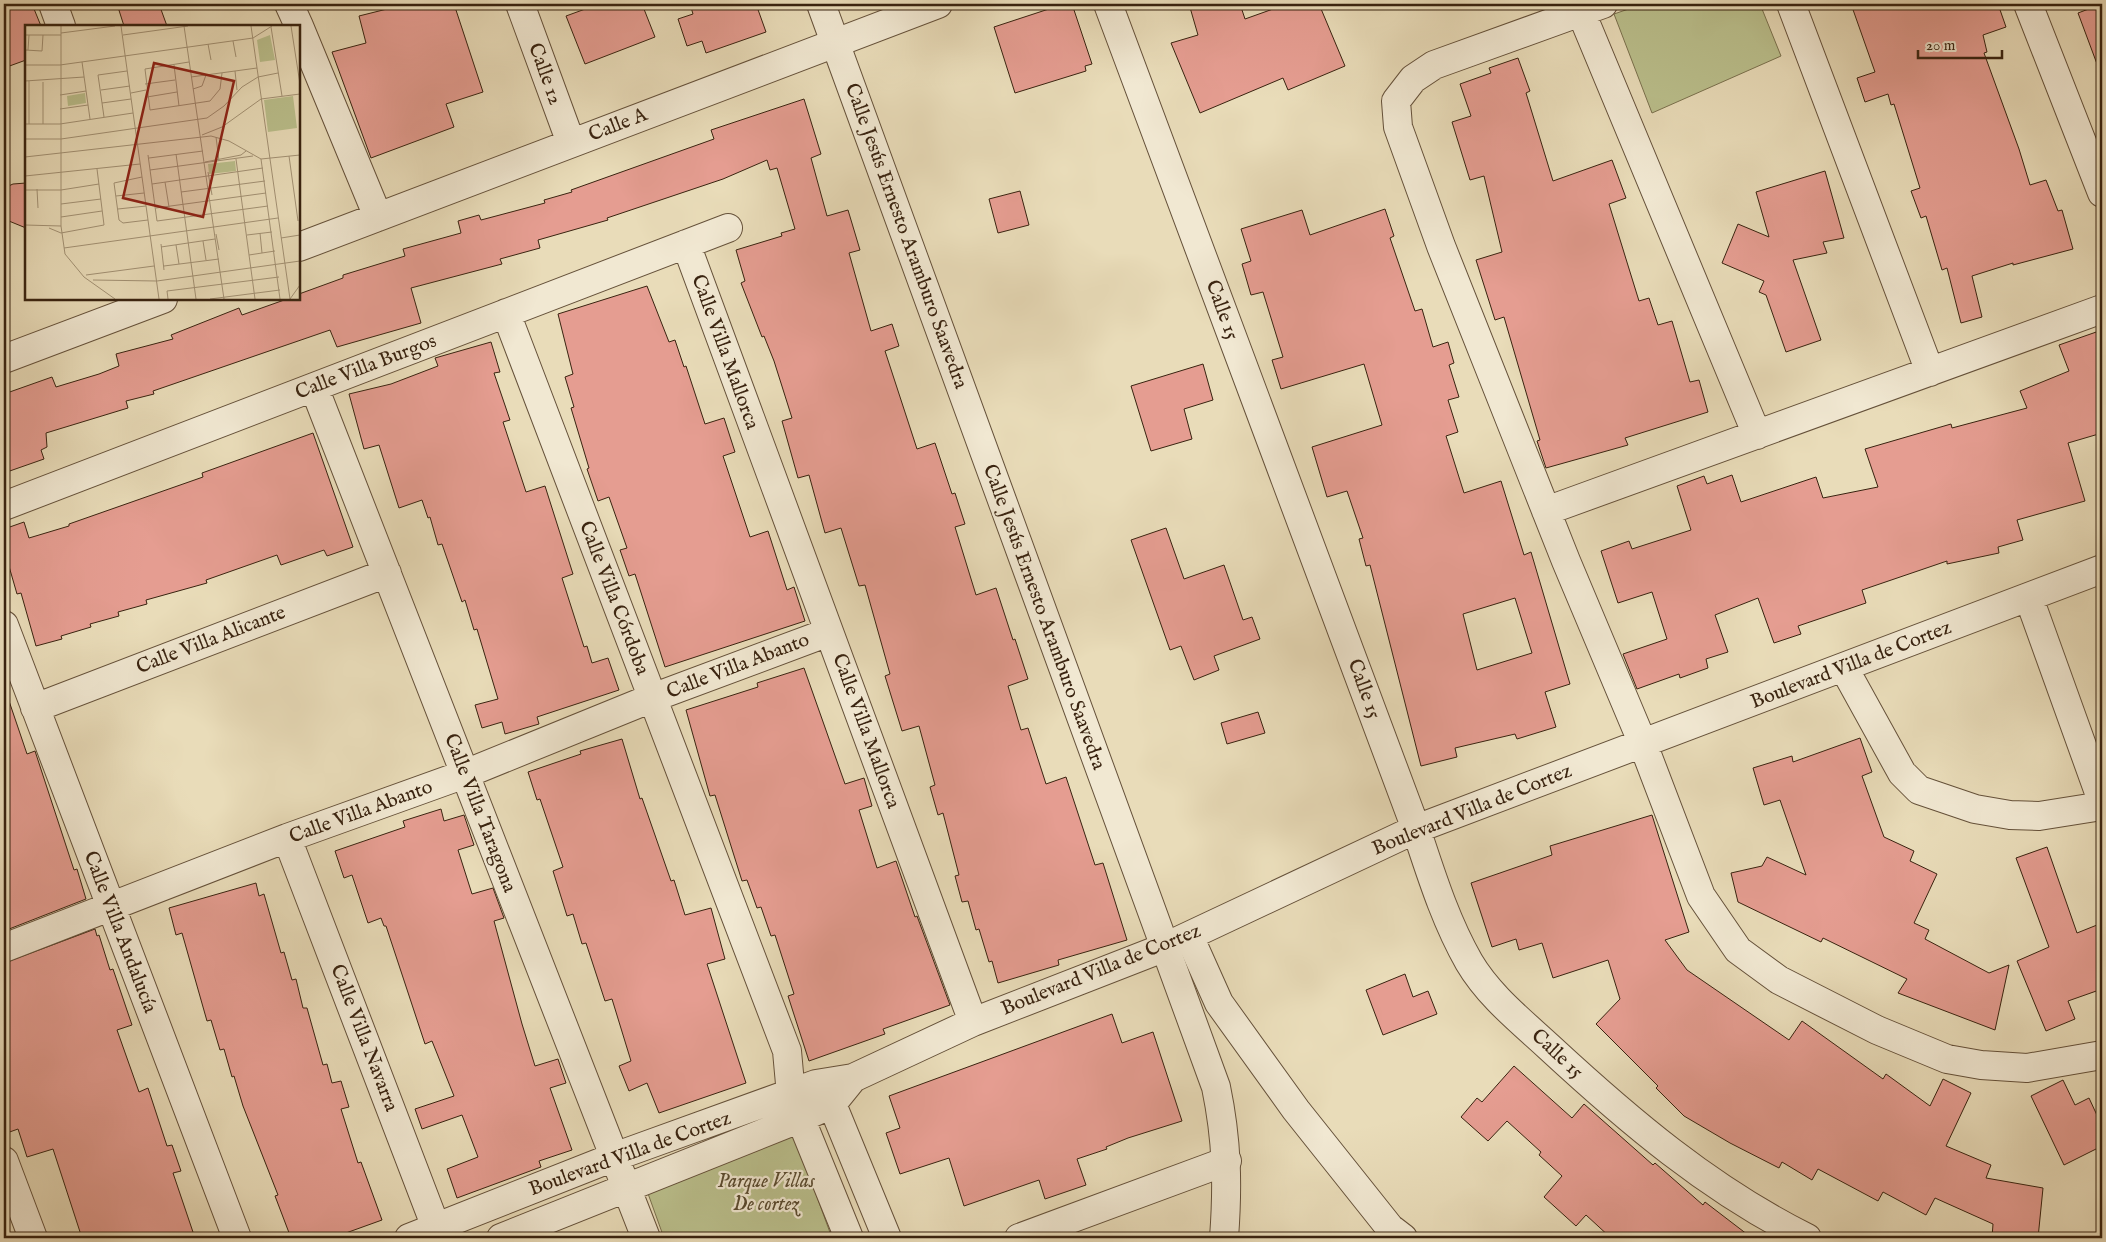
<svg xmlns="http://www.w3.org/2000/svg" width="2106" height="1242" viewBox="0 0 2106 1242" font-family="'IM FELL English',serif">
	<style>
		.green { fill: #babf8c; stroke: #7a714e }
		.building { fill: #e59d91; stroke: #392310; fill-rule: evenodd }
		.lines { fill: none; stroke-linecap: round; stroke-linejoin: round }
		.minor-casing { stroke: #65513a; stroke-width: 30 }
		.tertiary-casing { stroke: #65513a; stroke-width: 30 }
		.minor { stroke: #f1e8d2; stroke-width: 28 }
		.tertiary { stroke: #f1e8d2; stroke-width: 28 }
		.labels { text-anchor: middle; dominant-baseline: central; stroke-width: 4.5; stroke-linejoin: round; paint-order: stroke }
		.street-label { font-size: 20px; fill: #392310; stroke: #f1e8d2 }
		.park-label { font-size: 20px; font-style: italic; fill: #594a2f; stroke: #f1e8d2 }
		.inset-road { fill: none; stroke: #a39275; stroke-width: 1 }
		.view { fill: #8f2418; fill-opacity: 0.15; stroke: #8f2418; stroke-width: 2.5 }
		.inset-edge { fill: none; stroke: #392310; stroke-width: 2.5 }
	</style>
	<rect width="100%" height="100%" fill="#e9dcb9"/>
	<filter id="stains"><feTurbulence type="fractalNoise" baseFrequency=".004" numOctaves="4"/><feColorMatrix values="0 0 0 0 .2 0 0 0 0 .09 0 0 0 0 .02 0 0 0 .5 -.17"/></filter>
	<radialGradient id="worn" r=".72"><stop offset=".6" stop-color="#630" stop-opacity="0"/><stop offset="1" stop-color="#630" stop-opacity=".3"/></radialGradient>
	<!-- green -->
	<path class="green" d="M1643 4H1760L1781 56 1652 113 1614 14Z
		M794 1134 832 1238H664L646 1188Z"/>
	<!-- building -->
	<path class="building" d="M4 4H32L41 26H26V60L4 68Z
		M117 4H159L167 26H124Z
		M407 4H454L483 92 446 104 454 127 371 158 332 52 366 43 359 16Z
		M599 4H642L655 37 585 64 566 16Z
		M690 4H756L766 32 706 53 702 41 687 46 678 19 693 14Z
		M1064 4H1072L1092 64 1085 66 1086 71 1015 93 994 27Z
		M1189 4H1240L1245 19 1287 4H1319L1345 66 1288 90 1283 78 1200 113 1171 43 1198 35Z
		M1851 4H1998L2006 27 1983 35 1987 52 1984 53 2019 149 2030 185 2046 180 2058 211 2062 210 2073 249 2013 265V263L1972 276 1982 317 1961 323 1947 268 1942 270 1926 216 1921 218 1911 191 1920 188 1894 104 1891 105 1888 94 1865 102 1857 78 1875 72Z
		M2102 4V71L2100 72 2078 13Z
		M1518 58 1530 91 1526 93 1553 181 1612 160 1626 198 1609 204 1639 301 1649 298 1658 325 1672 321 1690 382 1699 380 1708 412 1625 438 1628 445 1546 468 1537 441 1540 440 1504 317 1495 320 1476 260 1502 252 1484 176 1470 180 1452 122 1471 116 1460 84 1491 73 1489 68Z
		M804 99 821 154 811 158 827 216 848 210 860 250 849 253 871 331 892 324 899 346 885 351 917 449 935 443 952 494 955 493 965 524 955 527 976 595 996 588 1013 640 1015 639 1028 679 1008 686 1021 730 1028 728 1046 784 1066 777 1095 865 1103 863 1127 940 1058 960 1059 965 998 983 992 961 989 962 979 929 976 930 968 901 962 902 955 876 959 875 943 813 938 815 930 787 935 785 919 726 902 731 885 676 890 674 865 585 859 586 841 528 825 533 809 475 798 478 782 421 792 418 774 361 764 336 762 337 741 283 745 281 736 250 782 236 781 233 795 229 777 168 770 170 767 160 723 179 607 218 608 220 538 240 540 248 500 259 502 264 411 288 421 323 337 347 330 330 153 391 154 394 126 401 128 408 46 433 47 447 41 450 44 459 4 473V394L52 377 56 387 99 374 119 366 116 354 173 339 171 335 239 308 242 315 287 299H299V294L343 278V275L405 256 403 249 461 233 458 221 479 215 481 220 545 203 544 200 572 192 571 190 714 139 711 130Z
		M1825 171 1844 238 1823 242 1827 253 1793 260 1821 340 1786 352 1766 295 1759 292 1764 281 1722 263 1738 224 1769 237 1756 192Z
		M26 183V228L4 219V188L13 184Z
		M1020 191 1029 225 998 233 989 199Z
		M1385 209 1394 236 1390 238 1415 311 1422 309 1433 347 1448 342 1454 363 1449 365 1459 397 1448 400 1458 432 1446 436 1464 493 1501 481 1524 555 1531 552 1570 684 1545 692 1556 727 1517 739 1515 734 1455 748 1457 757 1421 766 1370 565 1366 566 1359 539 1363 538 1347 491 1327 497 1312 447 1382 425 1364 364 1281 389 1272 360 1283 357 1263 292 1251 295 1242 264 1251 261 1241 229 1302 210 1310 235ZM1515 598 1532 653 1477 670 1463 614Z
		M647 286 669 342 675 340 684 367 686 366 705 424 724 418 735 452 723 456 750 537 768 531 787 590 794 587 805 621 665 667 635 574 629 576 620 550 627 548 609 497 598 501 587 469 589 468 571 408 574 407 565 377 573 374 558 314Z
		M2102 330V433L2068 443 2085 501 2017 520 2023 540 1998 547 1999 553 1947 564V561L1862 590 1866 603 1798 626 1801 634 1774 643 1758 598 1715 615 1728 652 1706 659 1708 668 1680 678 1679 674 1637 689 1623 654 1667 639 1652 592 1618 603 1601 551 1629 541 1632 549 1691 530 1677 486 1704 476 1707 484 1732 475 1741 502 1816 477 1823 498 1878 487 1865 449 1951 424 1952 428 2027 408 2020 391 2069 371 2059 345Z
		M491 342 500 372 494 373 510 420 503 422 526 492 545 486 573 574 562 578 584 647 587 646 592 663 608 658 619 690 537 717 539 724 505 734 502 722 482 728 475 705 498 699 477 629 474 630 465 600 462 602 442 544 438 545 430 517 428 518 422 500 399 508 379 445 364 449 349 394 391 384 438 366 435 358Z
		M1203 364 1213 400 1184 409 1192 439 1151 451 1131 386Z
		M313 433 353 547 327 556 324 550 281 565 277 555 206 580 207 583 146 600 147 604 118 612 119 616 90 624 91 627 61 636 62 639 36 646 21 593 17 594 4 549V529L24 522 29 538 69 526V524L203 477 202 473Z
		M1166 528 1184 579 1224 565 1243 620 1252 617 1260 639 1214 656 1219 670 1194 680 1181 646 1170 650 1131 540Z
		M804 668 845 784 864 778 872 806 859 810 877 868 896 861 915 917 917 916 950 1005 883 1029 885 1034 809 1061 788 996 794 994 775 935 771 936 761 907 757 908 747 880 742 881 715 795 710 796 686 710 758 687 757 683Z
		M4 698H8L27 754 35 751 74 870 77 869 86 899 4 931Z
		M1258 712 1265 733 1227 744 1221 723Z
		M1860 738 1872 772 1862 776 1884 837 1914 851 1910 861 1937 874 1914 923 1929 930 1925 939 1989 973 2009 965 1995 1030 1898 993 1907 979 1823 938 1821 942 1738 902 1731 873 1762 866 1767 857 1806 875 1780 800 1764 805 1753 768 1792 756 1793 762Z
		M622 739 640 799 642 798 671 881 674 880 685 915 711 908 725 959 707 964 746 1083 659 1113 647 1083 629 1091 619 1066 631 1061 612 999 605 1001 586 943 582 944 573 914 567 916 553 871 563 867 540 799 537 800 528 772 581 754 580 751Z
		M441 809 444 821 464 815 474 845 458 850 472 894 493 888 504 918 494 921 522 1024 535 1066 558 1059 566 1083 550 1088 572 1150 539 1161 541 1167 457 1198 447 1169 478 1157 462 1115 422 1129 415 1109 454 1096 432 1041 425 1044 386 926H384L381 918 368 923 352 875 344 878 335 851 405 827 403 821Z
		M1652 815 1689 932 1665 940 1687 970 1789 1040 1802 1021 1883 1079 1886 1074 1930 1106 1943 1079 1971 1093 1946 1146 1991 1165 1986 1178 2043 1188 2038 1238H1992L1993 1224 1935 1198 1926 1215 1883 1192 1878 1201 1818 1169 1812 1180 1782 1162 1779 1168 1730 1143 1684 1116 1656 1088 1658 1086 1596 1024 1620 999 1608 960 1553 978 1542 943 1519 950 1516 939 1492 947 1471 883 1552 855 1550 846Z
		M2047 847 2077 933 2102 923V989L2068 1001 2075 1019 2046 1031 2017 961 2049 947 2016 858Z
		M256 883 259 896 264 894 281 953 284 952 292 980 296 979 303 1008H307L323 1065 327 1064 332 1083 341 1081 349 1107 341 1109 358 1163 361 1162 382 1220 332 1238H291L275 1196 278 1195 243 1106 234 1076 232 1077 224 1049 220 1050 211 1020 207 1021 182 933 176 935 169 908Z
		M95 929 97 936 99 935 110 970 113 969 132 1025 117 1030 139 1092 148 1088 167 1146 172 1145 181 1171 173 1173 195 1238H82L53 1149 27 1157 18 1129 4 1134V963Z
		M1405 974 1413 997 1428 991 1437 1014 1383 1035 1366 990Z
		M1112 1014 1122 1043 1153 1032 1182 1121 1128 1138 1106 1147 1107 1149 1077 1159 1086 1185 1045 1199 1039 1180 964 1206 949 1158 900 1174 886 1133 900 1128 889 1096Z
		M1514 1066 1572 1118 1584 1104 1653 1165 1655 1163 1703 1205 1705 1202 1752 1238H1611L1586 1215 1576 1226 1544 1197 1562 1176 1539 1155 1541 1152 1507 1121 1488 1141 1461 1117 1477 1098 1482 1102Z
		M2063 1080 2075 1105 2089 1098 2102 1126V1146L2064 1165 2031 1096Z"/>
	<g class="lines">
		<defs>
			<path id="minor" d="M53 4 61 26
				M289 4 299 26
				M520 4 571 143
				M1108 4 1416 829C1431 874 1445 920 1469 962 1489 996 1521 1021 1549 1047 1629 1121 1709 1189 1807 1238
				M1603 4 1434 65 1413 79 1396 101 1398 127 1441 246 1566 561 1643 744 1701 896 1738 950 1779 980 1877 1030 1947 1059 1981 1065 2027 1068 2102 1055
				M1791 4 1930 372
				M2028 4 2102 193
				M1581 12 1757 435
				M299 26 378 217
				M686 244 973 1022
				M299 247 938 4
				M506 313 787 1051 791 1095 849 1238
				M4 359 163 299
				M314 387 646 1238
				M4 506 728 228
				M1546 511 2102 309
				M2029 598 2102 801
				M4 625 237 1238
				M1844 668 1902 773 1919 790 1975 809 2010 815 2039 816 2102 806
				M35 708 387 573
				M287 838 440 1238
				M1189 936 1219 1003 1296 1110 1390 1228 1403 1238
				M4 948 287 838 465 774 652 698 829 632
				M820 1089 832 1104 887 1238
				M4 1161 33 1238
				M409 1238 614 1157 816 1084 853 1078 973 1022 1163 948 1416 829 2102 569
				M501 1238 801 1118 832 1104 853 1078
				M1019 1238 1227 1161"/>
			<path id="tertiary" d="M821 4 1216 1087C1227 1140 1228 1185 1224 1238"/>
		</defs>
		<!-- minor casing -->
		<use href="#minor" class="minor-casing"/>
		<!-- tertiary casing -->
		<use href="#tertiary" class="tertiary-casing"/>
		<!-- minor -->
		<use href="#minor" class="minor"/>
		<!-- tertiary -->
		<use href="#tertiary" class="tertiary"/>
	</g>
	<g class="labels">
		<!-- street labels -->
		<g class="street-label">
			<text transform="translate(545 74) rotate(70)">Calle 12</text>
			<text transform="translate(618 125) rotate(-21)">Calle A</text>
			<text transform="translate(906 236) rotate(70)">Calle Jesús Ernesto Aramburo Saavedra</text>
			<text transform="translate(1222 310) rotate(70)">Calle 15</text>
			<text transform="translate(725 352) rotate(70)">Calle Villa Mallorca</text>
			<text transform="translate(366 367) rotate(-21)">Calle Villa Burgos</text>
			<text transform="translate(614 598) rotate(69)">Calle Villa Córdoba</text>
			<text transform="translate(1044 617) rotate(70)">Calle Jesús Ernesto Aramburo Saavedra</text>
			<text transform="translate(211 640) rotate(-21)">Calle Villa Alicante</text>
			<text transform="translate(1851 665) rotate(-21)">Boulevard Villa de Cortez</text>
			<text transform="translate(738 666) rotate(-21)">Calle Villa Abanto</text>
			<text transform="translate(1364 689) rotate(70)">Calle 15</text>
			<text transform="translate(866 731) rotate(70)">Calle Villa Mallorca</text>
			<text transform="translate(1472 810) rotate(-22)">Boulevard Villa de Cortez</text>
			<text transform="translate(361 812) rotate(-20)">Calle Villa Abanto</text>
			<text transform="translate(480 813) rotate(69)">Calle Villa Taragona</text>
			<text transform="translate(120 932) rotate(69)">Calle Villa Andalucía</text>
			<text transform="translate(1101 970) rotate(-22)">Boulevard Villa de Cortez</text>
			<text transform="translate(364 1038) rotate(69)">Calle Villa Navarra</text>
			<text transform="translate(1557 1054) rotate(43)">Calle 15</text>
			<text transform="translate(630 1154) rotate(-20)">Boulevard Villa de Cortez</text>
		</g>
		<!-- park labels -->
		<g class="park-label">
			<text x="766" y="1181">Parque Villas<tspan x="766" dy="23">De cortez</tspan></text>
		</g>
	</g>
	<!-- overview -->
	<g transform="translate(25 25)">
		<rect width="275" height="275" fill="#e9dcb9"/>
		<path d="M245 10 250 35 235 37 232 15ZM60 68 61 78 43 81 42 71ZM268 71 272 103 243 107 239 75ZM210 136 211 146 184 149 183 139Z" fill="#babf8c"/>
		<path class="inset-road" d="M36 1V201L40 229 59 252 90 274M96 1 134 274M159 1 199 274M226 1 265 274M266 1 275 59M246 2 257 71M36 8 90 1M0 10H36M98 10 163 1M208 16 211 32M183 19 186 35M0 25 17 26 18 10M3 25 4 10M57 37 65 94M164 37 120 44 125 85 185 76 195 64 197 48M0 40H35L228 13 247 1M149 40 154 81M210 46 212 65M166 52 232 43M0 56 59 52M4 56V99M120 59 150 55M168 64 177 61 181 50M76 65 105 61M106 68 121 65M35 70 61 66M122 72 152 67M77 78 106 74M35 84 63 80M79 92 73 50 102 46M0 99H35L108 88M18 99V57M177 110 197 102 236 74 275 69M191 112 194 136M0 114H36L182 93 199 81 217 62 233 52 253 48M151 129 171 274M123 130 132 196 243 181M264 131 273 196M0 132 186 111 204 116 236 134 275 130M124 133 178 126M211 134 230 274M236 134 255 274M180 137 216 130 221 126M125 145 228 131M183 147 187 170M0 151 115 139M117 152 89 158 94 195 98 198 123 195M140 157 144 182M127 159 238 143M12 164 13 183M0 165H36L74 159M156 167 240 156M91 171 119 168M36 179 76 174M131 183 241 168M93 184 121 181M36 192 77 186M0 200 36 201M24 203 36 208 79 200 72 144M235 208 237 228M191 209 194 225M222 210 247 207M256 213 275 210M178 216 181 235M136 219 139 245M151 220 154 239M136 222 190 214M39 223 253 193M224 230 250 226M139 241 194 234M61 250 129 241M68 255 132 256 275 236M143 274 142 266 254 252M185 274 255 265M265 274 275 260"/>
		<path class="view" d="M129 38 209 56 178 192 98 173Z"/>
		<rect width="275" height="275" class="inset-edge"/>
	</g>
	<!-- margin -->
	<rect width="2106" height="1242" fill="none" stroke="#e9dcb9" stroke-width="20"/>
	<rect x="5" y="5" width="2096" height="1232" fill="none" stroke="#392310" stroke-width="2.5"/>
	<rect x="10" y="10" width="2086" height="1222" fill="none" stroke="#392310"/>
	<!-- scale -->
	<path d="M1918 50v8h84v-8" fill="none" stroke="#392310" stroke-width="2.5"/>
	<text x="1926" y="50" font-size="15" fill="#392310" stroke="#f1e8d2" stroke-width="4" paint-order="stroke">20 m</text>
	<rect width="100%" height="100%" filter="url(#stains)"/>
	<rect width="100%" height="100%" fill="url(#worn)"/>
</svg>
